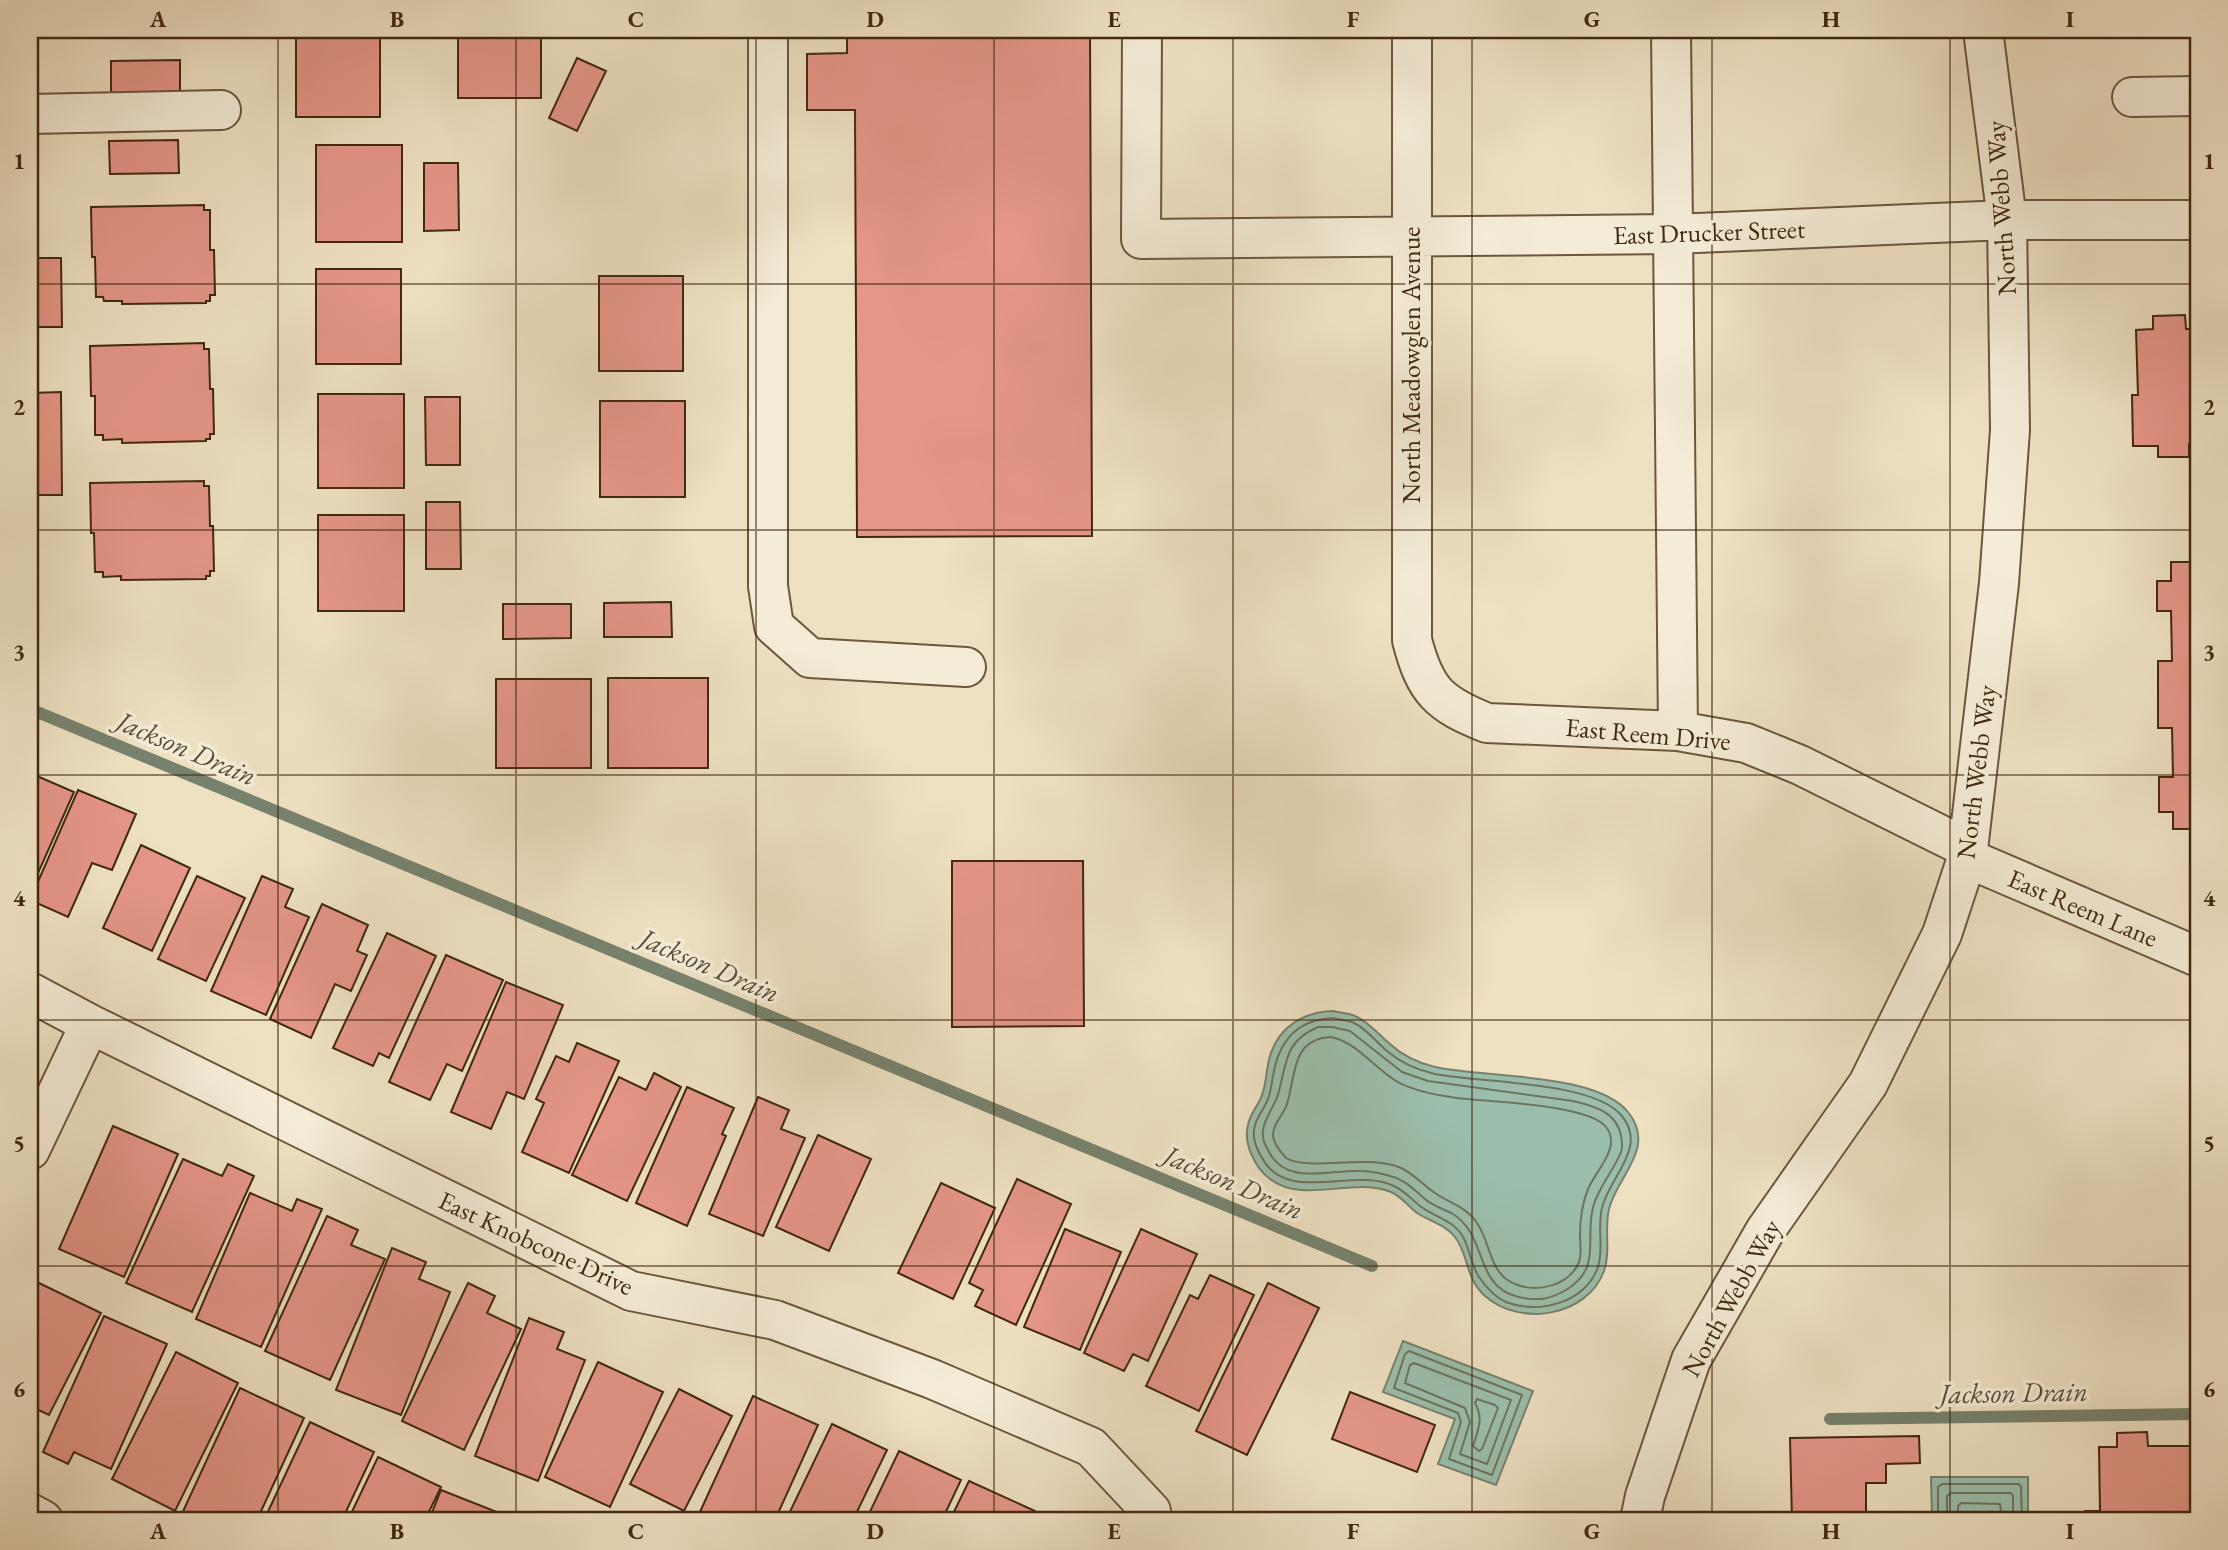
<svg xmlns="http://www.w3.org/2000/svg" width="2228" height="1550" viewBox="0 0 2228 1550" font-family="'EB Garamond',serif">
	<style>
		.water { fill: #9bbeac; stroke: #77826e; stroke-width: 2 }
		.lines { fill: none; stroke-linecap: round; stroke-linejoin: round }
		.shore { stroke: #6e745e; stroke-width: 2 }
		.stream { stroke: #77826e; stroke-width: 12 }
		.building { fill: #e59688; stroke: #412910; stroke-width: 2 }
		.minor-casing { stroke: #6c573c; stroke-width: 42 }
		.minor { stroke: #f4ecd7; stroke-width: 38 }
		.grid { fill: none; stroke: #412910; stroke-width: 2; stroke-opacity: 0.55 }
		.labels { text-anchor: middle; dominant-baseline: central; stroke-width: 7; stroke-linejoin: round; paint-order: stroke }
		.street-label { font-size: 26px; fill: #412910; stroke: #f4ecd7 }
		.water-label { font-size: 28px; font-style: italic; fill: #584e37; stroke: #f4ecd7 }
		.neatline { fill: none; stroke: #412910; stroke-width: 2.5 }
		.grid-label { font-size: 23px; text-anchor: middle; font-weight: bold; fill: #412910 }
	</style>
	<rect width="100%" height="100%" fill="#eee1c2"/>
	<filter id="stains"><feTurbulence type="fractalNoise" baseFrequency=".00286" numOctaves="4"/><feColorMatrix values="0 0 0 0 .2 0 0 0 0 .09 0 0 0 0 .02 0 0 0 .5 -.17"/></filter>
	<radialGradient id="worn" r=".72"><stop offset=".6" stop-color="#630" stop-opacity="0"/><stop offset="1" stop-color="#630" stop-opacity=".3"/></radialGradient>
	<!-- water -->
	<path class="water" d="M1333 1011C1340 1013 1349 1013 1355 1016 1369 1022 1379 1035 1390 1044 1403 1056 1418 1063 1435 1067 1484 1078 1596 1072 1628 1112 1657 1148 1617 1176 1609 1209 1604 1229 1611 1252 1604 1271 1587 1317 1520 1327 1485 1296 1465 1278 1469 1255 1455 1237 1446 1225 1429 1221 1417 1213 1408 1206 1402 1197 1391 1192 1354 1176 1304 1205 1270 1179 1255 1168 1243 1143 1248 1125 1250 1113 1259 1105 1262 1095 1267 1082 1266 1069 1270 1056 1279 1026 1304 1012 1333 1011Z
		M1403 1341 1533 1391 1496 1485 1438 1464 1455 1419 1383 1392Z
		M1931 1477H2028V1520H1932Z"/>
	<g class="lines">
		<!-- shore -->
		<path class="shore" d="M1333 1018C1340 1020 1348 1020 1354 1023 1367 1029 1376 1042 1387 1051 1401 1063 1417 1070 1435 1074 1480 1083 1592 1081 1621 1115 1649 1147 1609 1177 1602 1208 1597 1227 1604 1249 1598 1267 1585 1303 1538 1315 1506 1302 1494 1297 1486 1287 1479 1277 1471 1265 1470 1249 1463 1237 1454 1220 1434 1217 1420 1206 1411 1199 1405 1191 1394 1186 1353 1166 1286 1206 1261 1156 1256 1147 1253 1140 1254 1130 1255 1117 1266 1108 1269 1096 1273 1082 1273 1067 1279 1054 1289 1030 1307 1019 1333 1018Z
			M1318 1027H1332L1350 1031 1402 1072 1428 1081 1573 1101C1594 1106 1617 1112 1621 1136 1622 1142 1623 1147 1621 1152 1614 1170 1600 1185 1594 1204 1583 1237 1604 1267 1566 1290 1559 1294 1550 1298 1542 1299 1469 1302 1493 1239 1453 1214 1444 1209 1433 1206 1425 1199 1414 1190 1405 1179 1390 1176 1380 1173 1369 1171 1359 1171 1327 1170 1285 1186 1268 1150 1264 1143 1262 1138 1263 1130 1265 1116 1276 1105 1279 1091 1287 1061 1285 1041 1318 1027Z
			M1331 1037C1358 1043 1373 1067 1396 1081 1413 1091 1437 1095 1457 1098 1487 1102 1588 1104 1606 1127 1622 1147 1596 1170 1588 1189 1582 1204 1580 1219 1580 1235 1580 1243 1582 1254 1579 1262 1569 1286 1537 1293 1515 1284 1489 1274 1491 1243 1477 1223 1467 1207 1449 1203 1435 1193 1423 1185 1414 1174 1401 1168 1367 1153 1309 1172 1286 1158 1280 1151 1273 1143 1273 1134 1274 1122 1284 1114 1287 1104 1296 1075 1291 1039 1331 1037Z
			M1409 1351 1522 1395 1492 1475 1449 1459 1461 1422 1458 1413 1394 1388 1405 1354Z
			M1414 1363 1511 1400 1487 1464 1460 1454 1470 1422 1465 1408 1405 1383 1410 1365Z
			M1477 1399 1495 1405 1498 1408 1482 1449 1479 1451 1473 1446C1478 1430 1484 1419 1475 1403Z
			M1938 1520V1487L1942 1484H2019L2021 1487 2022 1520
			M1947 1520V1496L1951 1493H2011L2013 1496V1520
			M1958 1520V1506L1961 1503 2000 1504 2002 1520"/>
		<!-- stream -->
		<path class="stream" d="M30 709 1372 1266
			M1830 1419 2198 1414"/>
	</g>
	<!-- building -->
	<path class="building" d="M296 30H380V117H296Z
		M458 30H541V98H458Z
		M847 30H1090L1092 536 857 537 855 110H807V54L847 53Z
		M577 58 606 71 577 131 549 118Z
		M180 60V92L111 94V61Z
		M178 140 179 173 110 174 109 141Z
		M316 145H402V242H316Z
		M424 163H458L459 230 424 231Z
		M204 205V210H210V250H214L215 295H210V301H206V303L122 304V301H104L103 297H96L95 257H92L91 207Z
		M30 258H61L62 327H30Z
		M316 269H401V364H316Z
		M599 276H683V371H599Z
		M2185 315 2186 329H2198V444H2189V457H2158V446H2133L2132 395H2138L2136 330 2153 329V316Z
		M204 343V349H209L210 389H213L214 434H210V439H206V441L122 443V439L103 440V435H95V396H91L90 346Z
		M61 392 62 495H30V393Z
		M318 394H404V488H318Z
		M425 397H460V465H426Z
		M600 401H685V497H600Z
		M204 481V486H209L210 526H213L214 571H210V576H206V579L121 580V576L103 577V572H95L94 533H91L90 483Z
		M426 502H460L461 569H426Z
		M318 515H404V611H318Z
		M2171 562H2198V829H2173V812H2159V777H2173L2172 728H2158V661H2172L2171 611H2157V581H2171Z
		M671 602 672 637H604V603Z
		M503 604H571V638L503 639Z
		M608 678H708V768H608Z
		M496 679H591V768H496Z
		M30 773 74 792 31 889H30Z
		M78 790 136 814 112 870 92 863 68 917 30 900Z
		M141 845 190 868 152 951 103 928Z
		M952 861H1083L1084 1026 952 1027Z
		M197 876 245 898 206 981 158 959Z
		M262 876 293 889 285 907 309 917 266 1015 211 991Z
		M322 904 368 925 357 951 367 955 351 991 335 984 311 1038 270 1019Z
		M387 933 436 956 389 1058 379 1053 373 1066 333 1048Z
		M446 955 503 980 462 1071 447 1064 430 1100 389 1082Z
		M506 982 563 1005 524 1099 507 1092 491 1129 451 1112Z
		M577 1043 619 1061 569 1173 522 1152 544 1103 536 1099 556 1056 569 1062Z
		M654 1073 681 1087 627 1201 572 1175 619 1077 646 1090Z
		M2191 1075H2198V1129V1126H2192Z
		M687 1087 734 1108 722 1134 726 1136 687 1226 636 1203Z
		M758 1097 789 1110 781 1129 805 1138 763 1236 709 1214Z
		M113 1126 178 1154 124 1277 59 1249Z
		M818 1135 871 1159 829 1251 776 1227Z
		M183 1159 222 1176 228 1164 254 1176 192 1312 126 1283Z
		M1017 1179 1071 1204 1016 1325 975 1306 983 1290 969 1283Z
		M941 1183 995 1208 953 1299 898 1273Z
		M250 1193 292 1211 297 1199 322 1209 261 1347 196 1319Z
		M327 1216 358 1230 351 1245 385 1259 330 1380 265 1351Z
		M1065 1229 1121 1252 1080 1350 1024 1327Z
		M1141 1229 1197 1254 1148 1361 1133 1354 1124 1371 1084 1353Z
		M392 1248 426 1262 419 1279 450 1292 401 1415 336 1390Z
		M1210 1275 1254 1295 1199 1411 1146 1386 1190 1295 1198 1299Z
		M39 1283 101 1313 49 1415 30 1406V1303Z
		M468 1283 495 1296 487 1313 521 1329 464 1450 402 1421Z
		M1268 1283 1319 1308 1247 1455 1196 1431Z
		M104 1316 167 1344 111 1469 74 1452 68 1464 43 1452Z
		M529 1318 564 1332 557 1349 585 1360 538 1481 475 1456Z
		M176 1352 238 1383 175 1511 112 1479Z
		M598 1362 663 1392 610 1507 545 1477Z
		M240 1388 304 1418 257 1520H179Z
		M679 1389 732 1416 684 1511 630 1484Z
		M1350 1392 1435 1425 1417 1472 1332 1439Z
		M753 1396 818 1425 775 1520H713L699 1514Z
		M310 1422 374 1452 342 1520H264Z
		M832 1424 887 1450 853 1520H786Z
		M2147 1432 2148 1446H2198V1432V1520H2085V1511H2100L2099 1447H2117V1433Z
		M1919 1436 1920 1463 1886 1464V1483H1866V1520H1792L1790 1438Z
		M899 1451 961 1480 942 1520H866Z
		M378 1457 441 1487 425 1520H348Z
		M969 1481 1035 1511 1031 1520H950Z
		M441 1490 507 1516 505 1520H429Z"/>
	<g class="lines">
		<defs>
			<path id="minor" d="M768 30V586L774 626 810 658 966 667
				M1142 30 1141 239 1673 234 2007 220H2198
				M1412 30V640C1425 691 1439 704 1487 723L1678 731 1746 743 1800 765 1969 849
				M1671 30 1678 731
				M2132 97 2198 96
				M30 114 221 110
				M1967 858 2198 957
				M30 992 90 1024 631 1291 775 1320 932 1379 1091 1447 1151 1511 1152 1520
				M30 1150 90 1024
				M30 1513 43 1520
				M1640 1520 1645 1496 1691 1360 1765 1231 1868 1084 1942 934 1967 858 1999 583 2010 430 2007 220 1983 30"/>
		</defs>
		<!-- minor casing -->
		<use href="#minor" class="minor-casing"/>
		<!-- minor -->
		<use href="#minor" class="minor"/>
	</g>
	<!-- grid -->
	<path class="grid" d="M278 30V1520M516 30V1520M756 30V1520M994 30V1520M1233 30V1520M1472 30V1520M1712 30V1520M1950 30V1520M30 284H2198M30 530H2198M30 775H2198M30 1020H2198M30 1266H2198"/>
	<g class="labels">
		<!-- street labels -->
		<g class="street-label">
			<text transform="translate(2001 208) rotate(-94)">North Webb Way</text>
			<text transform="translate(1709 232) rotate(-2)">East Drucker Street</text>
			<text transform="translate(1411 365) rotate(-90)">North Meadowglen Avenue</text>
			<text transform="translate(1648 734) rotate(5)">East Reem Drive</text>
			<text transform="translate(1976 772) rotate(-83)">North Webb Way</text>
			<text transform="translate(2083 908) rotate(23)">East Reem Lane</text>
			<text transform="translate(536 1243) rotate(25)">East Knobcone Drive</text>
			<text transform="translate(1731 1298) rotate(-61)">North Webb Way</text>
		</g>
		<!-- water labels -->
		<g class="water-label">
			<text transform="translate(187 748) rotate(23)">Jackson Drain</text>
			<text transform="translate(710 965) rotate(23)">Jackson Drain</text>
			<text transform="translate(1234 1182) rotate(23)">Jackson Drain</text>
			<text transform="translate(2014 1392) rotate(-1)">Jackson Drain</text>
		</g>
	</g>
	<!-- margin -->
	<rect width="2228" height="1550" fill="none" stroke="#eee1c2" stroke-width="77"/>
	<rect x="38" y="38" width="2152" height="1474" class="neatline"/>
	<g class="grid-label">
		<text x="158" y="27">A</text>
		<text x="397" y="27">B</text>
		<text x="636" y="27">C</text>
		<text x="875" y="27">D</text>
		<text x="1114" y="27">E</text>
		<text x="1353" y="27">F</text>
		<text x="1592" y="27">G</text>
		<text x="1831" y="27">H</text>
		<text x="2070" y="27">I</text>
		<text x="19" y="169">1</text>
		<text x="2209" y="169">1</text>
		<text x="19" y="415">2</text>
		<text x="2209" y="415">2</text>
		<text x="19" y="660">3</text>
		<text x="2209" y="660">3</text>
		<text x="19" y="906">4</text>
		<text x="2209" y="906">4</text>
		<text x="19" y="1151">5</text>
		<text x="2209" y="1151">5</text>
		<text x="19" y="1397">6</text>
		<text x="2209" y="1397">6</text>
		<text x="158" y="1539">A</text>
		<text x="397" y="1539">B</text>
		<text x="636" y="1539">C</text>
		<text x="875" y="1539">D</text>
		<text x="1114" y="1539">E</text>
		<text x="1353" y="1539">F</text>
		<text x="1592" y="1539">G</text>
		<text x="1831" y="1539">H</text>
		<text x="2070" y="1539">I</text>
	</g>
	<rect width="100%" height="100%" filter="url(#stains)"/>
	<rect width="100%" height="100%" fill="url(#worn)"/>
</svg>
